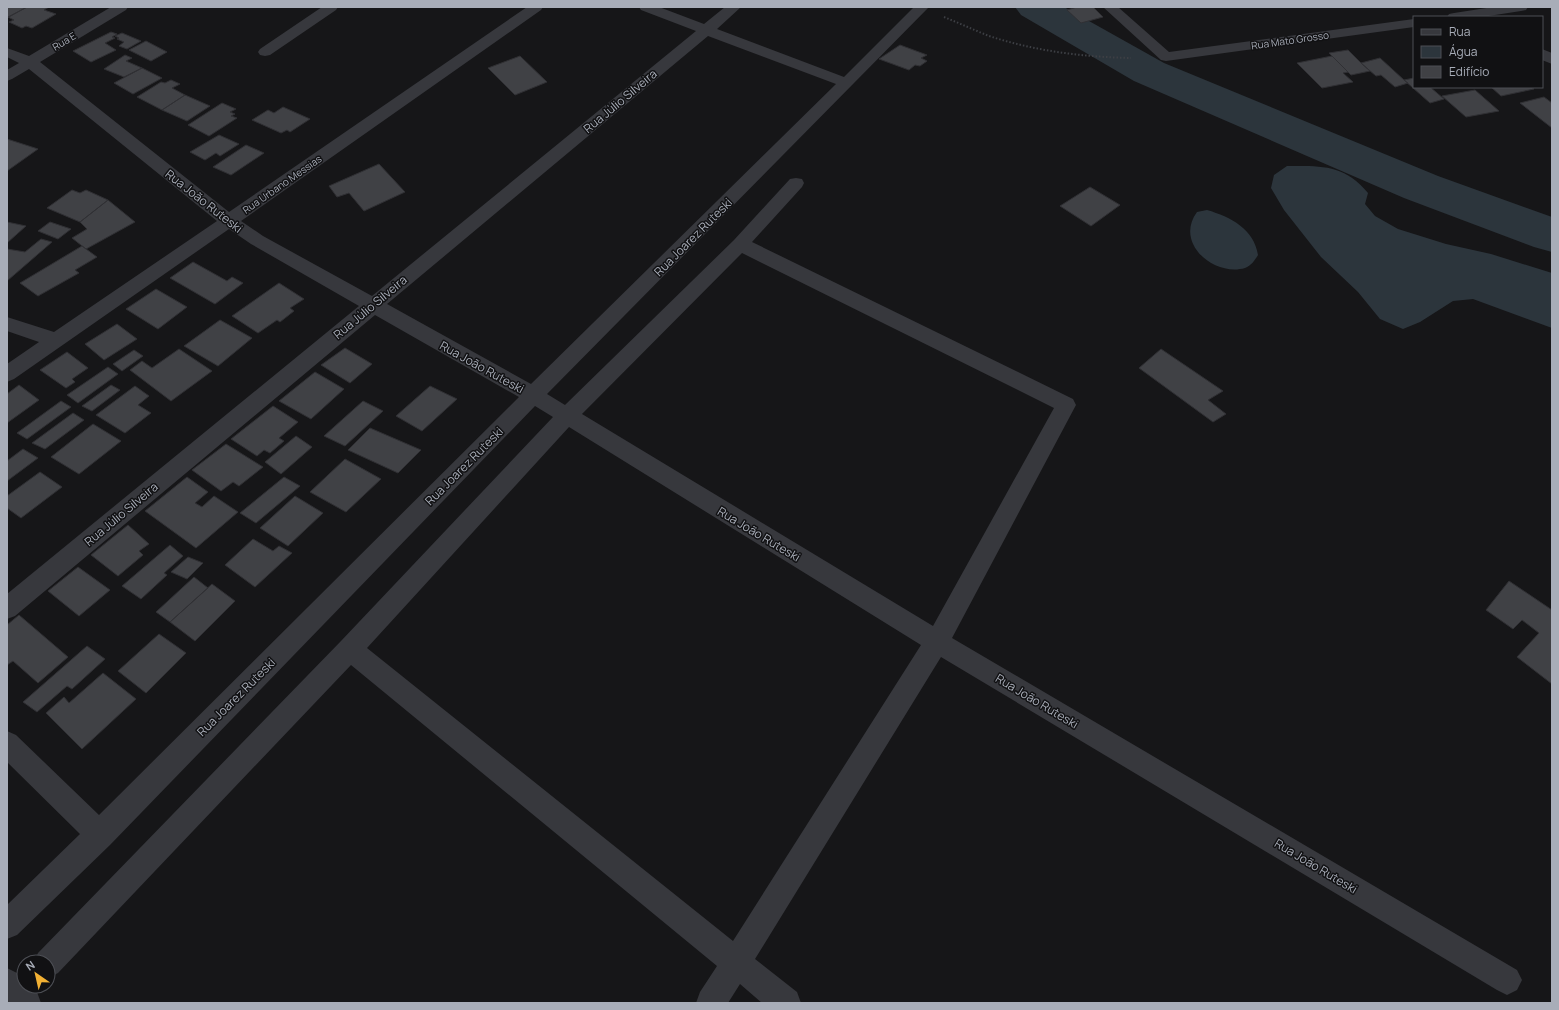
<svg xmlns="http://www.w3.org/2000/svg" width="1559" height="1010" viewBox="0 0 1559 1010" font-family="Manrope,sans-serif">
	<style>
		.water { fill: #2c353c }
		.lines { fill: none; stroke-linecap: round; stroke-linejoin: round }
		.river { fill: #2c353c; fill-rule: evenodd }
		.building { fill: #404145; stroke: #303034 }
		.path { stroke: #3d3f44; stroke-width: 2; stroke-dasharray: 1.5 2; stroke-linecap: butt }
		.street { fill: #37383d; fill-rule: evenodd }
		.labels { text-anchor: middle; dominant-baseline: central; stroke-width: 3; stroke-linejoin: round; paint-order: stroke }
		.far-street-label { font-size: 10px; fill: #a8adb8; stroke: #111113 }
		.street-label { font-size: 12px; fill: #a8adb8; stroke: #111113 }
	</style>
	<rect width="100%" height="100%" fill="#161618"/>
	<!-- water -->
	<path class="water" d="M1287 166C1321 166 1344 164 1368 193L1365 204 1375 216 1398 229 1446 244 1491 254 1552 273V328L1473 299 1453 301 1420 322 1403 329 1380 319 1358 292 1321 257 1284 210 1271 188 1274 175Z
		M1207 210C1231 217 1254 229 1258 255 1255 260 1251 266 1245 268 1214 277 1174 243 1197 212Z"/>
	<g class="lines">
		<!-- river -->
		<path class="river" d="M1015 7H1064L1164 63 1438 176 1552 217V252L1534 247 1404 198 1134 81 1021 15Z"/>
	</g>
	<!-- building -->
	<path class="building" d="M7 7H27L7 18Z
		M27 7H49L44 10 56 14 32 28 26 26 22 28 9 22 14 20 8 17Z
		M1077 7H1093L1103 17 1081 23 1067 10Z
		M111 32 117 34 112 37 115 38 105 43 116 50 91 62 73 51Z
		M122 33 141 41 127 49 119 46 124 42 117 39 119 38 115 36Z
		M146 41 167 52 151 61 129 50Z
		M900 45 927 55 921 58 927 61 920 66 915 65 909 70 879 59Z
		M1348 50 1361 63 1370 71 1351 75 1329 53Z
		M125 55 132 58 126 61 142 68 124 77 104 69Z
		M520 56 547 82 515 95 488 68Z
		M1332 56 1348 72 1343 73 1353 82 1322 88 1297 63Z
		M1380 58 1404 80 1408 83 1395 87 1381 75 1376 76 1361 63Z
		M142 68 162 78 133 94 114 83Z
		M1414 78V87H1430L1444 99 1430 103 1404 80Z
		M171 80 180 84 172 88 185 95 162 110 137 97 161 82 165 83Z
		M1491 87H1531L1534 89 1501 96Z
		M1475 90 1499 111 1466 117 1442 96Z
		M185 95 210 106 187 121 162 110Z
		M1544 97 1552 103V128L1520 103Z
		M222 103 236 109 230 112 235 114 231 116 237 118 209 136 188 125Z
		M283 107 310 119 290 132 287 130 281 133 252 120 268 110 274 113Z
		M219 135 239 144 220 156 216 153 205 160 190 152Z
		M7 139 38 149 7 171Z
		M246 145 264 153 231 175 213 167Z
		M379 164 405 192 364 211 349 193 337 197 329 186Z
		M1090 187 1120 205 1091 226 1060 206Z
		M72 190 80 193 86 190 108 200 80 222 47 208Z
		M108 200 135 222 86 249 72 238 87 229 80 222Z
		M7 222 26 226 7 243Z
		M50 222 71 229 58 239 38 231Z
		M41 239 52 242 7 281V249L25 252Z
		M82 246 97 257 75 270 79 273 38 296 20 283Z
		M193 262 227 281 232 277 243 283 215 304 170 278Z
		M279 283 304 299 290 308 294 311 280 322 277 320 258 333 232 316Z
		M156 289 187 307 158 329 126 309Z
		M220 320 252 338 218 366 184 346Z
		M117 324 137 339 104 360 85 344Z
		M345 348 372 364 350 383 321 365Z
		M179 349 212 371 171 401 130 370 142 361 152 368Z
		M1161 349 1223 391 1208 400 1226 414 1213 422 1139 368Z
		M134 350 143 356 122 371 113 364Z
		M67 352 88 368 72 379 75 382 66 388 40 370Z
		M108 367 118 374 78 403 67 395Z
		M315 372 344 389 311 419 279 401Z
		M19 385 39 400 7 423V394Z
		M111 385 120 390 92 411 82 406Z
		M135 386 149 396 138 405 151 413 125 433 96 415Z
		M430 386 457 399 422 431 396 416Z
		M61 401 71 407 27 439 17 433Z
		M363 401 383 411 345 446 324 436Z
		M273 406 298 422 279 438 284 441 270 453 264 450 257 456 231 439Z
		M73 413 84 420 45 449 32 443Z
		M93 424 121 441 79 474 51 457Z
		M370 428 421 450 398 473 348 450Z
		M296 436 312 447 281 474 265 462Z
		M226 444 263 467 239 486 233 482 221 491 192 470Z
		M23 449 38 458 7 481V461Z
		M345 459 381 479 346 512 310 492Z
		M40 472 62 487 21 518 7 508V496Z
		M187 477 208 492 195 503 202 507 214 496 238 512 196 548 145 511Z
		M284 477 300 486 256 523 240 513Z
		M295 496 323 513 288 546 260 528Z
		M128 525 149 544 139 551 143 555 118 576 91 555Z
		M253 539 273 551 279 546 292 553 255 587 225 565Z
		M170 545 183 556 164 573 167 575 141 599 122 586Z
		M188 557 203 563 187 579 171 572Z
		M78 567 110 590 79 616 48 591Z
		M194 577 208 588 170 622 156 612Z
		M1509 581 1552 610V684L1517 657 1539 633 1522 620 1513 629 1486 610Z
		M212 584 235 601 195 641 170 622Z
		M19 615 68 657 38 683 13 661 7 665V625Z
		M159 634 186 653 146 693 118 671Z
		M87 646 105 659 72 689 67 686 37 712 23 702Z
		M103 673 136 699 82 749 46 713 64 697 69 703Z"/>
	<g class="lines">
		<!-- path -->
		<path class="path" d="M944 17C959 23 974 30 989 36 1035 51 1083 57 1131 58"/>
		<!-- street -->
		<path class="street" d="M111 7H128L126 10 40 62 229 212 527 7H543L541 10 241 221 263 236 372 296 696 31 641 10 639 7H659L704 24 725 7H741L717 29 844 77 914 7H929L547 394 565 405 734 240 790 179 796 178 802 179 804 183 802 187 752 242 1073 399 1076 405 952 638 1517 970 1522 980 1517 990 1507 995 1497 990 941 657 755 959 797 992 801 1003H762L740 984 728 1003H696L700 992 717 966 351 665 58 973 48 978V962H34L38 953 341 641 553 417 535 406 110 845 17 935 7 939V905L80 834 7 762V731L16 735 99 815 519 397 375 315 15 616 7 619V594L359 306 251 244 229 229 14 379 7 382V364L39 342 7 331V317L54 332 217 221 29 69 12 79 7 81V70L19 63 7 57V48L29 56ZM708 36 836 84 531 384 387 304ZM742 253 1054 408 933 626 582 414ZM569 427 921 645 733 941 367 648Z
			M322 7H338L336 10 270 55 265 56 260 55 258 52 260 49Z
			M1103 7H1118L1169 52 1414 19V27L1166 61 1161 60Z
			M1493 7H1528L1526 10 1521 11 1482 17H1447L1449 14 1454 13Z
			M1542 49 1552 53V64L1542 60Z
			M7 968 17 973 24 979V986H30L37 992 41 1003H7Z"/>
	</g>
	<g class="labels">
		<!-- far-street labels -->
		<g class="far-street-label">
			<text transform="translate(1290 40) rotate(-8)">Rua Mato Grosso</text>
			<text transform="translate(64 41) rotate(-31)">Rua E</text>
			<text transform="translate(282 184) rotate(-35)">Rua Urbano Messias</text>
		</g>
		<!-- street labels -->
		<g class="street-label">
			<text transform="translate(620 101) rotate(-40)">Rua Júlio Silveira</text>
			<text transform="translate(204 201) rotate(38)">Rua João Ruteski</text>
			<text transform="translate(693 237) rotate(-45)">Rua Joarez Ruteski</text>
			<text transform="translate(370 307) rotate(-40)">Rua Júlio Silveira</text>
			<text transform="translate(482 367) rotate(29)">Rua João Ruteski</text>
			<text transform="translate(464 466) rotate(-45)">Rua Joarez Ruteski</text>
			<text transform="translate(121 514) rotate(-40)">Rua Júlio Silveira</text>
			<text transform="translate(759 534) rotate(31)">Rua João Ruteski</text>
			<text transform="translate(236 697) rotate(-45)">Rua Joarez Ruteski</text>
			<text transform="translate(1037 701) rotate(31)">Rua João Ruteski</text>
			<text transform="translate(1316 866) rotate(31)">Rua João Ruteski</text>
		</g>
	</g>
	<!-- border -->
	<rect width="1559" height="1010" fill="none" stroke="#a8adb8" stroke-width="16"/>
	<!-- legend -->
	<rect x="1413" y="16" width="130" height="72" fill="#111113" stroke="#4d4f55"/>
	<rect x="1421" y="29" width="20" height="6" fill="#37383d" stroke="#4d4f55"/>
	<text x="1449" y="36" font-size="12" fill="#a8adb8">Rua</text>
	<rect x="1421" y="46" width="20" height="12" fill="#2c353c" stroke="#4d4f55"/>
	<text x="1449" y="56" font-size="12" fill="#a8adb8">Água</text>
	<rect x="1421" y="66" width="20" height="12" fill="#404145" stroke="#4d4f55"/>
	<text x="1449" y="76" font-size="12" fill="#a8adb8">Edifício</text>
	<!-- north arrow -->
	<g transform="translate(36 974) rotate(326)"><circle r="19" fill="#111113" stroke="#4d4f55"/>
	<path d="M0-3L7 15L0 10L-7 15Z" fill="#f2b134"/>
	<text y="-6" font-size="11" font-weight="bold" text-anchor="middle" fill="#a8adb8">N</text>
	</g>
</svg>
